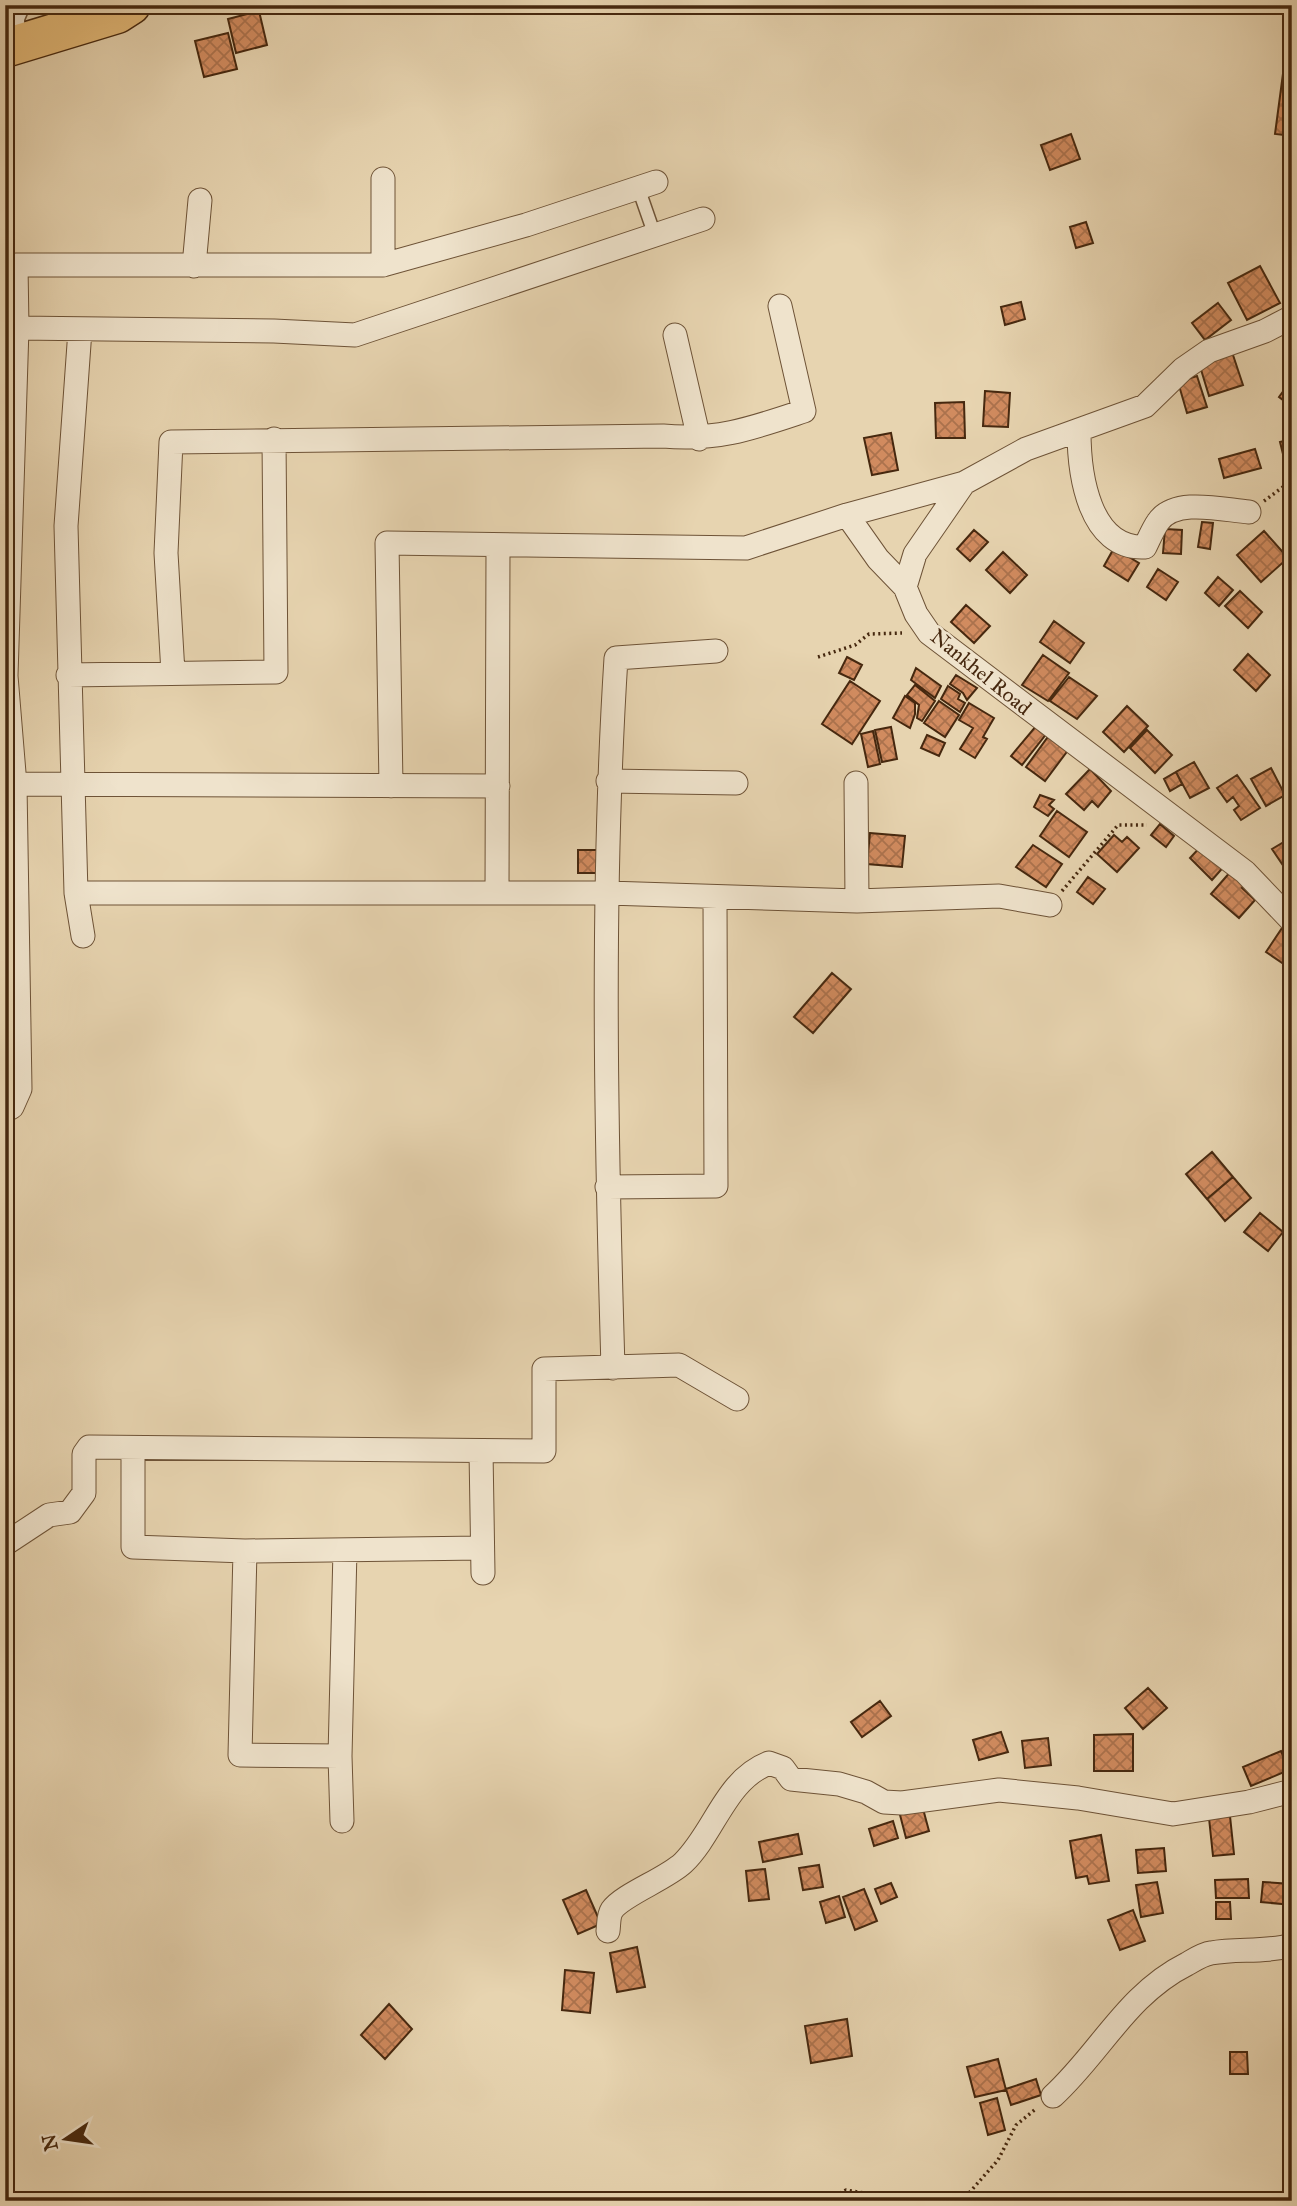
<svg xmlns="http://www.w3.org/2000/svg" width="1297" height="2206" viewBox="0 0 1297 2206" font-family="'IM FELL Great Primer',serif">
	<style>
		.building { fill: url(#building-cross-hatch); stroke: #46280f; stroke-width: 2 }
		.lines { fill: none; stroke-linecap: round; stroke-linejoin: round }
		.service-casing { stroke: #6e5337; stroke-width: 15 }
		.minor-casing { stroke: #6e5337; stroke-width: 25 }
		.trunk-casing { stroke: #46280f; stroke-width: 41 }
		.path { stroke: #46280f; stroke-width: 3.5; stroke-dasharray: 2 3.5; stroke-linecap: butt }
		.service { stroke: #efe3cc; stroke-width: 12 }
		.minor { stroke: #efe3cc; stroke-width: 23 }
		.trunk { stroke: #e4ba78; stroke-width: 38 }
		.labels { text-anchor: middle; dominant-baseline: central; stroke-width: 5; stroke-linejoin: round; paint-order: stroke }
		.street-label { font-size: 21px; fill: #46280f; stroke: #efe3cc }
	</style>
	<defs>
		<pattern id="building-cross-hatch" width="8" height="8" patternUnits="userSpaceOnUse" patternTransform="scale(1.75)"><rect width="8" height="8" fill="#d18b5f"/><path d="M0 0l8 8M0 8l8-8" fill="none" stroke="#ab724d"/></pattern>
	</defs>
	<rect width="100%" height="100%" fill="#e7d4b0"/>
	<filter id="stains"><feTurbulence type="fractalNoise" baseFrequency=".00286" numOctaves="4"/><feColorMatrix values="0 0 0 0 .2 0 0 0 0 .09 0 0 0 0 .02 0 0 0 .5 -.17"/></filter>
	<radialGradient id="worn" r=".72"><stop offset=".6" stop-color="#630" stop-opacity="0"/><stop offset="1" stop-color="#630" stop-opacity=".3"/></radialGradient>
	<!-- building -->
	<path class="building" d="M259 11 267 45 236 53 228 19Z
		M228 33 237 69 204 77 195 41Z
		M1284 66 1292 67V136L1275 134Z
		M1071 134 1080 159 1050 170 1041 145Z
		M1086 222 1093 243 1076 248 1070 227Z
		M1260 266 1280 303 1247 320 1228 283Z
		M1021 302 1025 319 1005 325 1001 307Z
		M1218 303 1231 320 1205 340 1192 323Z
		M1232 352 1243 385 1209 396 1199 363Z
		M1197 376 1207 407 1187 413 1178 382Z
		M1292 379V407L1279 397Z
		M985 391 1010 393 1008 427 983 426Z
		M964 402 965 438H936L935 403Z
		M891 433 898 470 872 475 864 438Z
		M1292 439V465L1286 466 1280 442Z
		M1255 449 1261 468 1224 478 1219 459Z
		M1202 522 1213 523 1210 549 1198 547Z
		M1165 529 1182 530 1181 554 1163 553Z
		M974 530 988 542 970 561 957 549Z
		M1264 531 1288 558 1261 582 1237 555Z
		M1114 548 1139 563 1128 581 1104 566Z
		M1003 552 1027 575 1010 593 986 570Z
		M1158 569 1178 582 1166 600 1147 587Z
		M1218 577 1233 590 1219 606 1205 593Z
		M1240 591 1262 612 1248 628 1225 606Z
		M966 605 990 626 974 643 951 622Z
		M1054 621 1084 643 1070 663 1040 642Z
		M1248 654 1270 675 1256 691 1234 670Z
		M1043 655 1069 673 1048 701 1022 685Z
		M847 657 862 665 854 680 839 673Z
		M916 668 941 686 935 698 911 680Z
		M956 675 977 688 967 700 963 693 950 684Z
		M1069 677 1097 696 1077 719 1050 701Z
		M850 681 880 701 852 744 822 724Z
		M915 685 935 701 922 721 917 718 919 705 907 695Z
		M948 686 960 694 958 699 965 703 960 712 941 699Z
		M905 696 915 703V714L910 728 893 718Z
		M939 701 959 715 945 737 924 723Z
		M969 703 994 718 983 737 987 739 975 758 960 749 973 728 959 720Z
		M1127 706 1148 726 1124 752 1103 732Z
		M1036 726 1047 733 1022 765 1011 756Z
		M891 727 897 759 882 762 875 730Z
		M1147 730 1172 755 1155 773 1130 748Z
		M873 731 880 764 868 767 861 734Z
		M1050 734 1069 749 1045 781 1026 767Z
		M927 735 945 743 939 756 921 748Z
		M1194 762 1209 788 1190 798 1176 772Z
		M1271 768 1285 795 1266 806 1251 779Z
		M1090 769 1111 791 1098 807 1092 801 1084 810 1066 794Z
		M1176 772 1182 784 1170 791 1164 779Z
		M1237 775 1260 808 1241 820 1234 810 1239 806 1233 797 1227 802 1217 788Z
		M1040 795 1054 800 1049 805 1054 809 1048 816 1034 807Z
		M1057 811 1087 832 1069 857 1040 836Z
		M1160 824 1174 836 1166 847 1151 835Z
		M1292 829V862L1284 867 1272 849 1287 840 1284 834Z
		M870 833 905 836 902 867 867 864Z
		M1114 835 1122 842 1127 837 1139 848 1117 872 1097 854Z
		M1205 842 1227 863 1212 880 1190 858Z
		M1033 845 1062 864 1046 887 1016 867Z
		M578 850H601V873H578Z
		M1232 870 1247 882 1242 888 1255 900 1239 918 1211 894Z
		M1088 877 1105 889 1093 904 1077 892Z
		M1284 925 1292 931 1291 969 1266 952Z
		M832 973 851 989 813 1033 794 1017Z
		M1212 1152 1233 1177 1207 1199 1186 1174Z
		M1233 1177 1251 1198 1225 1221 1207 1199Z
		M1260 1213 1283 1232 1268 1251 1244 1232Z
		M1148 1688 1167 1708 1143 1729 1125 1708Z
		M880 1701 891 1716 862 1737 851 1722Z
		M1001 1732 1008 1752 979 1760 973 1740Z
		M1133 1734V1771H1094V1735Z
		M1048 1738 1051 1765 1025 1768 1022 1741Z
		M1281 1751 1289 1770 1251 1786 1243 1767Z
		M922 1805 929 1831 906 1838 899 1811Z
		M1230 1816 1234 1854 1213 1856 1209 1818Z
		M893 1821 898 1838 874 1846 869 1829Z
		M798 1834 802 1854 763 1862 759 1842Z
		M1101 1835 1109 1881 1089 1884 1087 1876 1076 1878 1070 1841Z
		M1164 1848 1166 1871 1138 1873 1136 1850Z
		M819 1865 823 1887 803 1890 799 1868Z
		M765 1869 769 1899 749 1901 746 1871Z
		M1248 1879 1249 1898H1216L1215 1880Z
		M1157 1882 1163 1913 1141 1917 1136 1885Z
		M1263 1882 1292 1884V1905L1261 1902Z
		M891 1883 897 1897 881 1904 875 1889Z
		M864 1889 877 1921 855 1930 843 1897Z
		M586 1890 601 1924 578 1934 563 1900Z
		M839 1896 845 1917 826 1923 820 1902Z
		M1216 1902H1230L1231 1919H1216Z
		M1133 1910 1145 1941 1120 1950 1108 1920Z
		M637 1947 645 1987 617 1992 610 1953Z
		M565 1970 594 1973 590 2013 562 2010Z
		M389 2004 412 2029 385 2059 361 2035Z
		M847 2019 852 2056 811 2063 805 2026Z
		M1230 2052H1247L1248 2074H1230Z
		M998 2059 1006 2090 975 2097 967 2067Z
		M1036 2079 1041 2095 1011 2105 1006 2089Z
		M997 2098 1005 2130 988 2135 980 2103Z"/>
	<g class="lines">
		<defs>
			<path id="service" d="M19 41 18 19 24 5
				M639 190 655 236"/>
			<path id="minor" d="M383 179V265
				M194 266 200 200
				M1292 317 1265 331 1209 351 1183 369 1145 406 1026 449 964 483 915 554 905 587 916 614 929 633 1245 872 1292 921
				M17 328 274 331 355 335 703 219
				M80 330 66 526 76 893 83 936
				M675 335 699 439
				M1079 431C1079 474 1089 550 1145 547 1149 539 1153 529 1158 522 1175 497 1223 510 1249 512
				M847 515 878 559 905 587
				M173 673 166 553 171 442 663 436C718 441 753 428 804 411L780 306
				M68 675 276 672 274 439
				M608 781 736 783
				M856 783 857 901
				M5 784 498 786
				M391 786 387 543 746 548 847 515 964 483
				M76 893H608L857 901 999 896 1050 905
				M497 893 498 547
				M5 1111 12 1107 20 1089 15 785 6 676 17 328 16 265H383L526 225 656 182
				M607 1187 716 1186 715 898
				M613 1368C606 1131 601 894 616 658L716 651
				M133 1448V1547L245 1551 481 1548
				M481 1451 483 1573
				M5 1544 49 1515 70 1512 84 1493V1454L89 1447 544 1451V1369L679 1365 737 1399
				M245 1551 240 1755 340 1756
				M342 1821 340 1756 345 1550
				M608 1931C609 1925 608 1916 612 1910 622 1895 666 1879 683 1863 715 1832 725 1780 769 1763L783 1768 791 1779 839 1784 866 1792 884 1802 902 1803 999 1790 1078 1798 1173 1814 1249 1802 1292 1791
				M1053 2096C1100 2053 1127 1994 1187 1964 1194 1960 1203 1954 1211 1953 1238 1948 1264 1953 1292 1945"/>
			<path id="trunk" d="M5 48 117 14 131 5"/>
		</defs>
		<!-- service casing -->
		<use href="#service" class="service-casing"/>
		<!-- minor casing -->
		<use href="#minor" class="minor-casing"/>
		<!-- trunk casing -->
		<use href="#trunk" class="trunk-casing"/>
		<!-- path -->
		<path class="path" d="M1264 501 1283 487 1292 485
			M818 657 855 645 869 634 902 633
			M1062 891 1118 825H1147
			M825 2201 846 2190 912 2201
			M962 2201 998 2160 1016 2125 1037 2108"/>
		<!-- service -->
		<use href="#service" class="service"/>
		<!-- minor -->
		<use href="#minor" class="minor"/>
		<!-- trunk -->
		<use href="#trunk" class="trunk"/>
	</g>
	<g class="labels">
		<!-- street labels -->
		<g class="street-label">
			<text transform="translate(981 672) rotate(39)">Nankhel Road</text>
		</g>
	</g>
	<!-- margin -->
	<rect width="1297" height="2206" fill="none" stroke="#e7d4b0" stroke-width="28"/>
	<rect x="7" y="7" width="1283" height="2192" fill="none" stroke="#46280f" stroke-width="3.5"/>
	<rect x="14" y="14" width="1269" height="2178" fill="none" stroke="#46280f" stroke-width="2"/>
	<!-- north arrow -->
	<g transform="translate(66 2139) rotate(257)" stroke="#efe3cc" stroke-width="5" paint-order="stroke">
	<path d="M0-5L12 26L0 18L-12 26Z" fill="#46280f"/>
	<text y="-10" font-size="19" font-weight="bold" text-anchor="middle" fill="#46280f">N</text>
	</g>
	<rect width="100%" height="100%" filter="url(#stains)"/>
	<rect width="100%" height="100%" fill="url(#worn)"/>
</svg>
